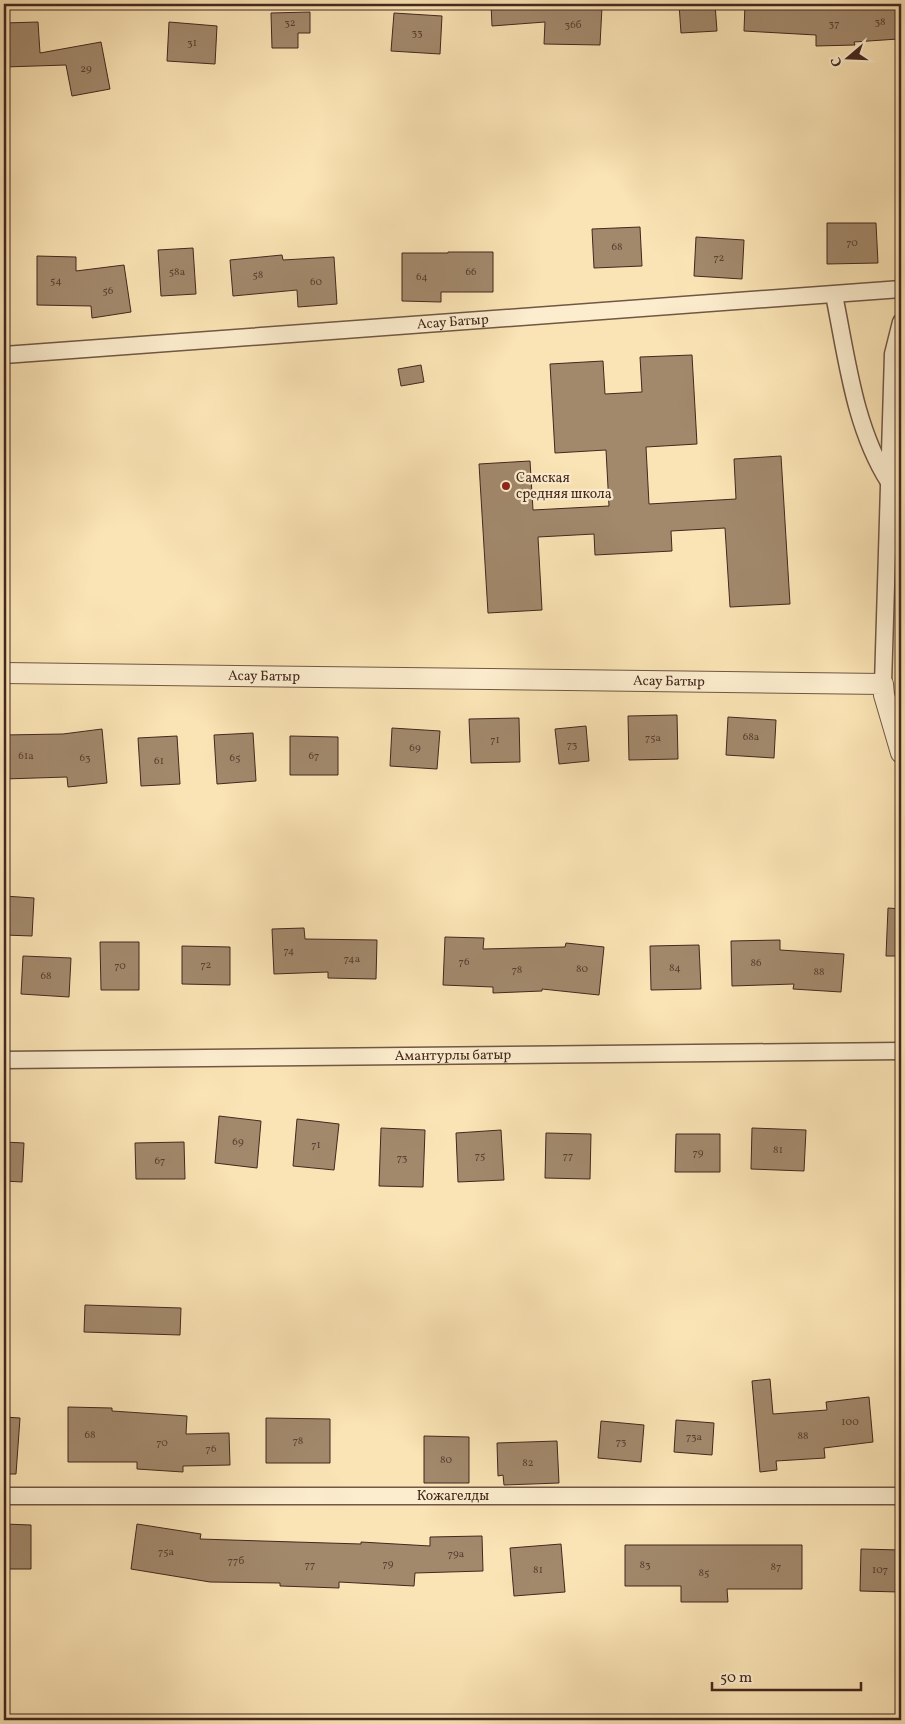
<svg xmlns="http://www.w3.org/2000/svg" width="905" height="1724" viewBox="0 0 905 1724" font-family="Vollkorn,serif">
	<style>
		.building { fill: #a2896c; stroke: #43281f }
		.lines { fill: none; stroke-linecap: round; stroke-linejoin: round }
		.minor-casing { stroke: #715744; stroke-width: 19 }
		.tertiary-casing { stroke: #715744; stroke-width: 22 }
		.minor { stroke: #fcedce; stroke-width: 16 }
		.tertiary { stroke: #fcedce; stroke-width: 20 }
		.poi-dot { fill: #8f2418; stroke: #fcedce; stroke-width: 2 }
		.labels { text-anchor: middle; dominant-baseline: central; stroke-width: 4.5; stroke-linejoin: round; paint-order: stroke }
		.number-label { font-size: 11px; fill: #5b4032 }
		.street-label { font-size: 14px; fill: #43281f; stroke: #fcedce }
		.poi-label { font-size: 14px; fill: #43281f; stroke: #fcedce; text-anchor: start }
	</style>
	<rect width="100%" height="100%" fill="#fae3b4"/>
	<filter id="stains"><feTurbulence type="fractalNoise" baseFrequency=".004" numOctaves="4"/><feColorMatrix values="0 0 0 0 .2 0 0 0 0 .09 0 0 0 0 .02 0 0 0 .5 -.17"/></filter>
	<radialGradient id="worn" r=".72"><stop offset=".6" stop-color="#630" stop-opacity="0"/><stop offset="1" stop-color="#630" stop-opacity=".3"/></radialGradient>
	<!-- building -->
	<path class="building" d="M491 4 602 7 600 45 544 44 545 22 492 26Z
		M679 4H715L717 31 681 33Z
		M745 4H896L898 39 854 42 855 45 816 46V35L744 31Z
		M310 12V33H298V48H272L271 13Z
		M394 13 442 16 440 54 391 51Z
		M38 22 40 53 101 42 110 89 72 96 66 65 4 67V23Z
		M169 22 217 26 215 64 167 61Z
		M827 223H876L878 263 827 264Z
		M640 227 642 266 594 268 592 229Z
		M696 237 744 240 742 279 694 276Z
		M193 248 196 294 161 296 158 250Z
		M448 252H493V292H441V302L402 301V253H448Z
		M282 255 283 260 334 257 337 304 298 307 297 290 233 296 230 260Z
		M37 256 76 257V271L124 265 131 312 92 318 91 306 37 305Z
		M692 355 697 444 646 447 649 504 736 499 734 459 781 456 790 604 730 607 725 528 671 531 672 551 595 555 594 534 538 537 542 610 488 613 479 464 530 461 533 510 609 506 606 450 555 453 550 364 603 361 605 394 642 392 640 357Z
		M421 365 424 382 401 386 398 369Z
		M677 715 678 759 629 760 628 716Z
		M728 717 776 720 774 758 726 755Z
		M519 718 520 762 471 763 469 719Z
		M586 726 589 761 559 764 555 729Z
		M392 728 440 731 437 769 390 766Z
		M102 729 107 783 68 787 67 777 4 779V735L63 734Z
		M253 733 256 781 217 784 214 735Z
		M177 736 180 784 141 786 138 738Z
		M290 736 338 737V775H290Z
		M4 896 34 898 32 936 4 935Z
		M888 908 901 909V956H886Z
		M304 928 305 939 377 940 376 979 328 978V972L274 974 272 929Z
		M445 937 484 938 483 949 565 947 566 943 604 947 599 995 542 989V991L493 993V987L443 985Z
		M780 940V950L844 954 841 992 793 989 794 984 732 986 731 941Z
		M100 942H139V990H101Z
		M699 945 701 989 651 990 650 946Z
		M182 946 230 947V985L182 984Z
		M23 956 71 958 69 997 21 994Z
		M219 1116 261 1121 257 1168 215 1163Z
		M297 1119 339 1124 334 1170 293 1166Z
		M381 1128 425 1130 423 1187 379 1186Z
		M752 1128 806 1130 804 1171 751 1169Z
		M501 1130 504 1180 458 1182 456 1133Z
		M546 1133 591 1134 590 1179 545 1178Z
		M676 1134H720V1172H675Z
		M4 1142 24 1143 22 1182 4 1181Z
		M184 1142 185 1179H136L135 1143Z
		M85 1305 181 1308 180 1335 84 1332Z
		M770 1379 773 1414 827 1410 826 1402 869 1397 873 1442 824 1448 825 1458 776 1461 777 1470 760 1472 752 1381Z
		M68 1407 112 1408V1411L187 1416 186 1434 229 1433 230 1465 183 1466V1472L137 1469V1462H68Z
		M4 1417 20 1418 16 1474H4Z
		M266 1418 330 1419V1463H266Z
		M676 1420 714 1423 712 1455 674 1452Z
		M601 1421 644 1425 641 1462 598 1458Z
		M424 1436 469 1437V1483H424Z
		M557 1441 559 1483 504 1485 503 1475 498 1476 497 1443Z
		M4 1524 31 1525V1569H4Z
		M137 1524 201 1534 200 1539 262 1541 361 1544V1542L430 1546V1537L482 1536 483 1571 415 1573 414 1586 339 1582V1588L280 1586V1583L210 1582 131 1569Z
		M561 1544 565 1592 514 1596 510 1548Z
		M625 1545H802V1589H727L728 1602H681V1586H625Z
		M861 1549 900 1550 899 1592 860 1591Z"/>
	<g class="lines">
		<defs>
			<g id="minor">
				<path d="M834 295C847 358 854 427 889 482L901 481"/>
				<path id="s1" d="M4 355 901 289"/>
				<path d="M883 684 893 354 901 322"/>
				<path id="s2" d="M4 1060 901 1051"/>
				<path id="s3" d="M4 1496H901"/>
			</g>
			<g id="tertiary">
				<path id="s4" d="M4 673 883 684 884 695 901 753"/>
			</g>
		</defs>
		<!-- minor casing -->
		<use href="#minor" class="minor-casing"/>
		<!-- tertiary casing -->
		<use href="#tertiary" class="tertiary-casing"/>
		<!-- minor -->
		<use href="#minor" class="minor"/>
		<!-- tertiary -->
		<use href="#tertiary" class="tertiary"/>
	</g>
	<!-- markers -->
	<circle class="poi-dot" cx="506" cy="486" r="5"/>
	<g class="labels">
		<!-- number labels -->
		<g class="number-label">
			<text x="880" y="22">38</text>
			<text x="290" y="23">32</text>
			<text x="834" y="24">37</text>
			<text x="573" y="25">36б</text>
			<text x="417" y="33">33</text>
			<text x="192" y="43">31</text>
			<text x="86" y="69">29</text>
			<text x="852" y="243">70</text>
			<text x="617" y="247">68</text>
			<text x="719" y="258">72</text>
			<text x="177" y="272">58а</text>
			<text x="471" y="272">66</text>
			<text x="258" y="275">58</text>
			<text x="422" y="277">64</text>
			<text x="56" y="281">54</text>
			<text x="316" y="282">60</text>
			<text x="108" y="291">56</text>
			<text x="751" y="737">68а</text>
			<text x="653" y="738">75а</text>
			<text x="495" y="740">71</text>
			<text x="572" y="745">73</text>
			<text x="415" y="748">69</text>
			<text x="26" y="756">61а</text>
			<text x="314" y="756">67</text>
			<text x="85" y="758">63</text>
			<text x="235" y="758">65</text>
			<text x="159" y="761">61</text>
			<text x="289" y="951">74</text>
			<text x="352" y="959">74а</text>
			<text x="464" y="962">76</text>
			<text x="756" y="963">86</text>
			<text x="206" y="965">72</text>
			<text x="120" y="966">70</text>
			<text x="675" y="968">84</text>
			<text x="582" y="969">80</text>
			<text x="517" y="970">78</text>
			<text x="819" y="972">88</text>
			<text x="46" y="976">68</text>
			<text x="238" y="1142">69</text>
			<text x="316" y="1145">71</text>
			<text x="778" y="1150">81</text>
			<text x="698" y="1153">79</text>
			<text x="480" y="1156">75</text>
			<text x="568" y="1156">77</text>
			<text x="402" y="1158">73</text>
			<text x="160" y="1161">67</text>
			<text x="850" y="1422">100</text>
			<text x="90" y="1435">68</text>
			<text x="803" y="1436">88</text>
			<text x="694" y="1437">73а</text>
			<text x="298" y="1441">78</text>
			<text x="621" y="1442">73</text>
			<text x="162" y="1443">70</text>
			<text x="211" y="1449">76</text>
			<text x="446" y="1460">80</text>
			<text x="528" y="1463">82</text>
			<text x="166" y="1552">75а</text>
			<text x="456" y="1554">79а</text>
			<text x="236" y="1561">77б</text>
			<text x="388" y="1564">79</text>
			<text x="310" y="1565">77</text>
			<text x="645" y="1565">83</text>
			<text x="776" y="1567">87</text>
			<text x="538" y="1570">81</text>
			<text x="880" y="1570">107</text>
			<text x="704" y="1573">85</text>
		</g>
		<!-- street labels -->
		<g class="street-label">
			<text stroke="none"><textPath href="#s1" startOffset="450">Асау Батыр</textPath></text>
			<text stroke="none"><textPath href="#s4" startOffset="260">Асау Батыр</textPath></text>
			<text stroke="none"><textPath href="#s4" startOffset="665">Асау Батыр</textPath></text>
			<text stroke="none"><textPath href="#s2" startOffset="449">Амантурлы батыр</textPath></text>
			<text stroke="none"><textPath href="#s3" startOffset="449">Кожагелды</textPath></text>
		</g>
		<!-- poi labels -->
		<g class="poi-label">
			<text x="516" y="478">Самская<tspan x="516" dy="16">средняя школа</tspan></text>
		</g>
	</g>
	<!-- margin -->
	<rect width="905" height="1724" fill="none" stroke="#fae3b4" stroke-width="20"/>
	<rect x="5" y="5" width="895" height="1714" fill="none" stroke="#43281f" stroke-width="2.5"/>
	<rect x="10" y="10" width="885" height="1704" fill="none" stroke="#43281f"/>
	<!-- north arrow -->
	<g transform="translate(848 58) rotate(251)" stroke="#fcedce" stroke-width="4" paint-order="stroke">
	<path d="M0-4L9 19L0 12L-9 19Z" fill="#43281f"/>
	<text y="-8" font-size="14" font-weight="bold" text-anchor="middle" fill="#43281f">С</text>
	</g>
	<!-- scale -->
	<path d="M712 1682v8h149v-8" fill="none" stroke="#43281f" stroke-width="2.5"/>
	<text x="720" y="1682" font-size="15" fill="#43281f" stroke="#fcedce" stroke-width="4" paint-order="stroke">50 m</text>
	<rect width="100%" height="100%" filter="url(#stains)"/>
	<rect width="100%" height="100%" fill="url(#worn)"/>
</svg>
